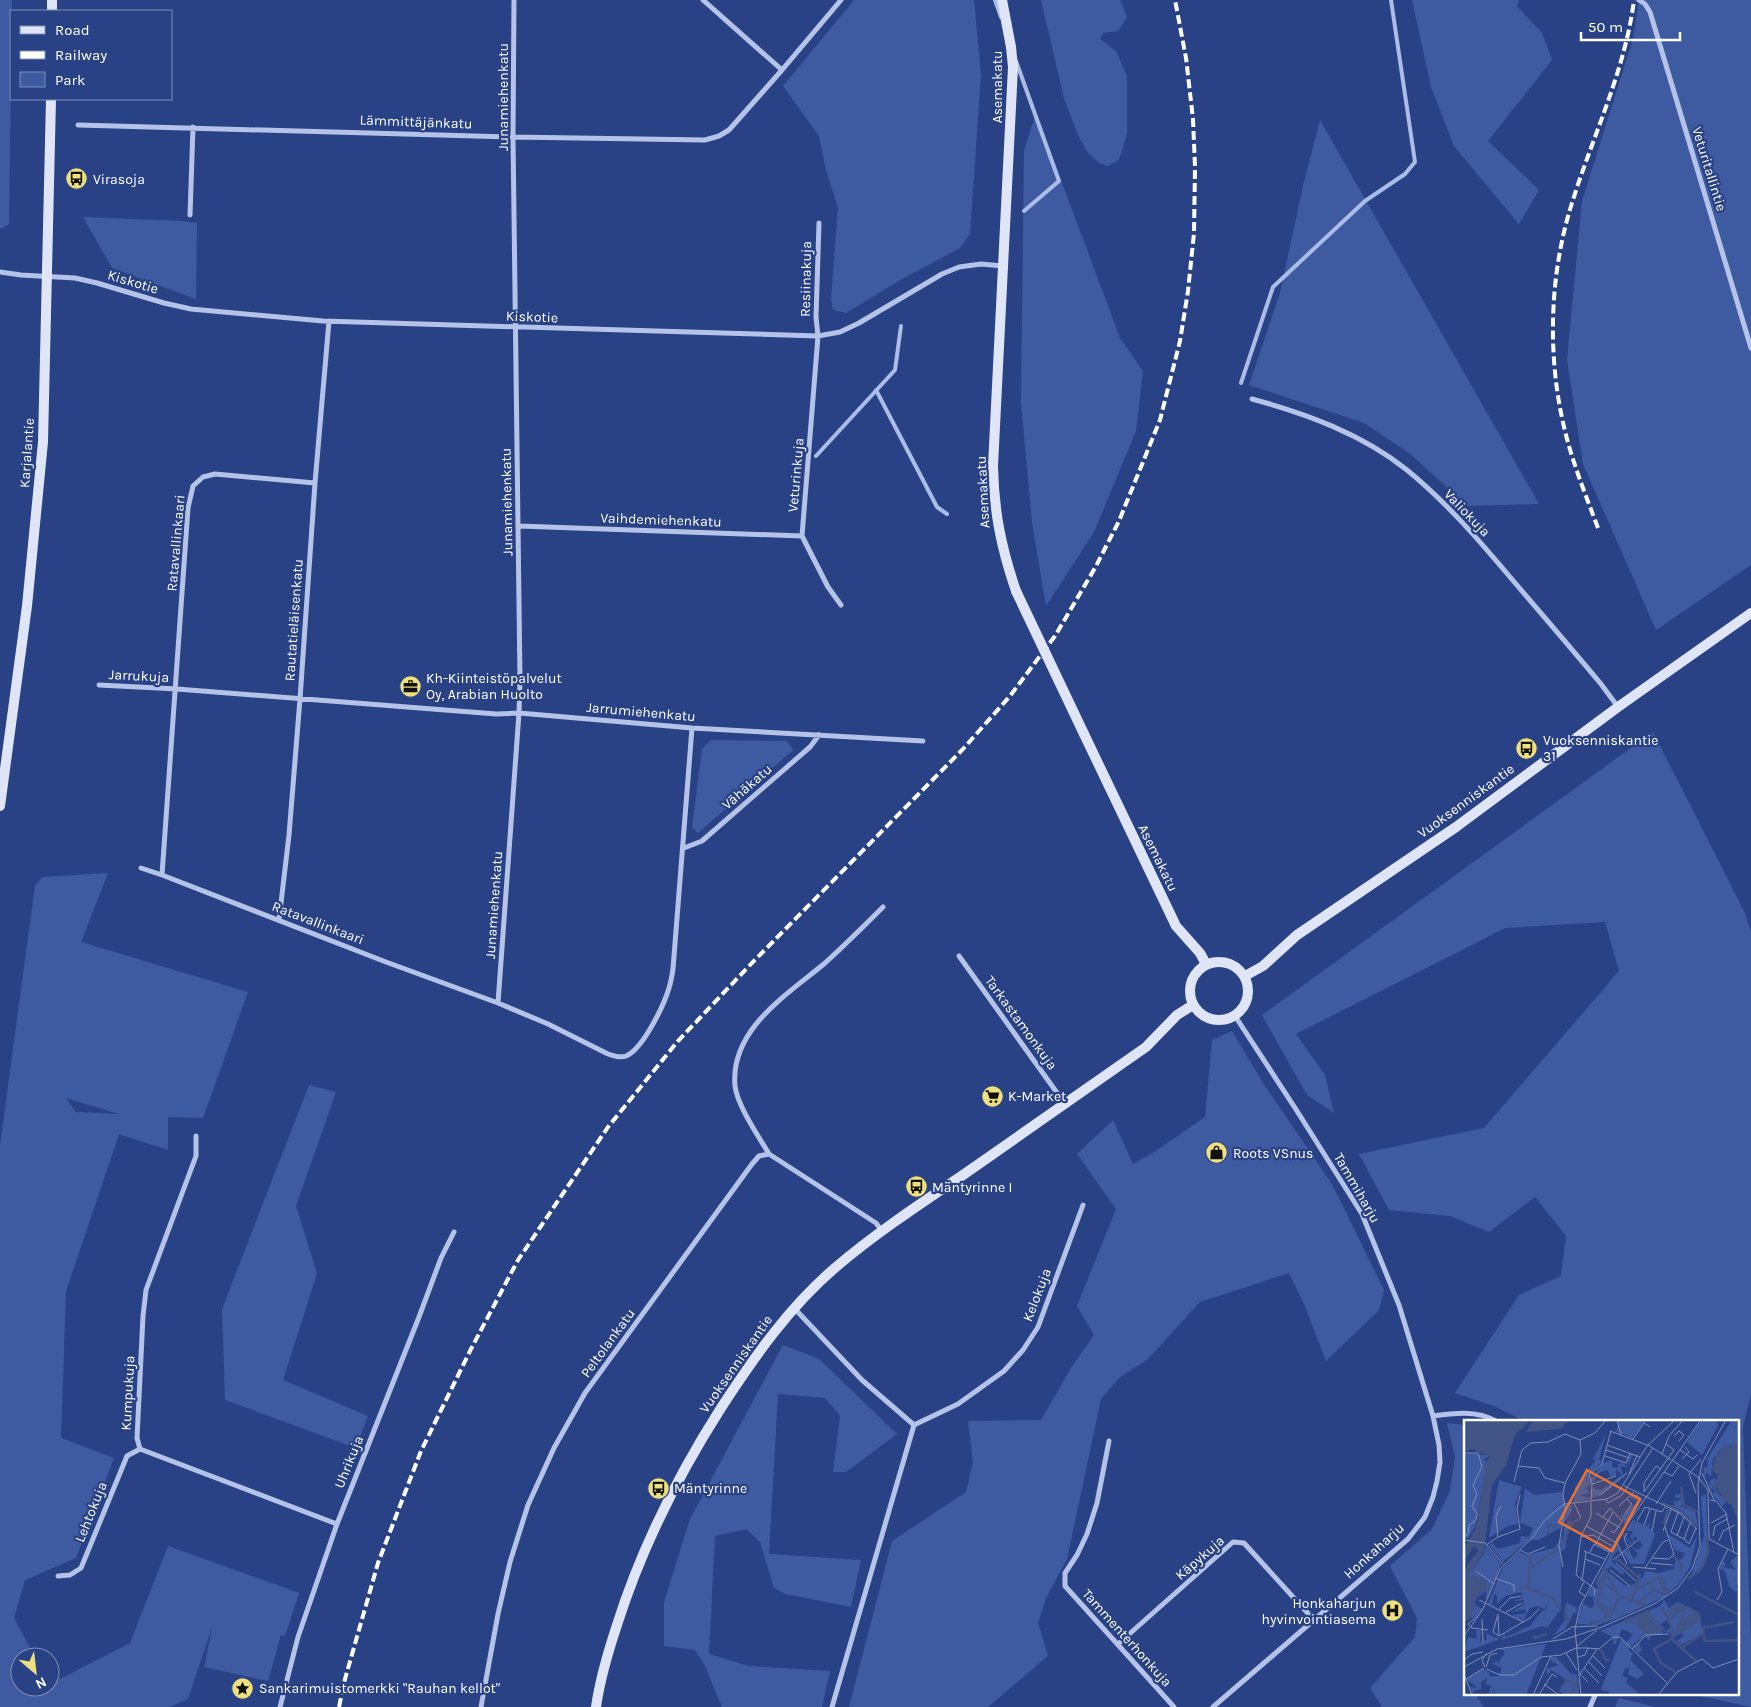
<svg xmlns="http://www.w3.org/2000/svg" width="1751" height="1707" viewBox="0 0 1751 1707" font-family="Karla,sans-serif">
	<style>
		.green { fill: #3e5ba2; fill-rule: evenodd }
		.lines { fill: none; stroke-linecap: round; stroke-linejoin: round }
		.stream { stroke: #aabce8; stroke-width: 4 }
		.street { stroke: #b5c3e8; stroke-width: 5 }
		.secondary { stroke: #dfe5f7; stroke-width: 10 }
		.rail { stroke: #fff; stroke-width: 4; stroke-dasharray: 9 4; stroke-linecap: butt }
		.secondary-bridge { stroke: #dfe5f7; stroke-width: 10 }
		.labels { text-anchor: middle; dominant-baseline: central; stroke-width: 4.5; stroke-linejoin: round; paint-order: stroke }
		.street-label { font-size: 14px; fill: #fff; stroke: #294286 }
		.poi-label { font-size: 14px; fill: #fff; stroke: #294286; text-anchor: start }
		.inset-river { fill: none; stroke: #425485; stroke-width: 2.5 }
		.inset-road { fill: none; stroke: #7f8eb6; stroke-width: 1 }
		.view { fill: #eb7230; fill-opacity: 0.15; stroke: #eb7230; stroke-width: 2.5 }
		.inset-edge { fill: none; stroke: #fff; stroke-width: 2.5 }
	</style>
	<rect width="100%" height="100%" fill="#294286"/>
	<!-- green -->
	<path class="green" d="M0 0H12L9 224 0 229Z
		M854 0H974L981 75 970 234 960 248 902 279 846 313 833 310 831 299 838 208 826 170 819 136 783 86Z
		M1041 0H1120L1127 17 1118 31 1103 33 1100 39 1116 51 1127 76V134L1119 160 1108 166 1099 163 1088 153 1078 135 1064 98Z
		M1412 0H1519L1517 6 1542 33 1552 60 1488 141 1539 190 1519 224 1454 146 1431 87Z
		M1639 0H1751V565L1656 630 1583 464 1567 360 1582 201 1633 39Z
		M1036 113 1120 338 1143 371 1136 431 1094 532 1046 606 1032 522 1021 403 1024 151Z
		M1320 120 1539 504 1468 506 1409 453 1364 423 1249 385 1280 293 1303 186Z
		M83 217 182 221 197 223 196 299 112 268Z
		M1653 732 1744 911 1751 932V1394L1743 1427 1751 1646V1707L1687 1693H1737V1421H1524L1494 1406 1455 1393 1519 1295 1561 1276 1566 1236 1535 1197 1489 1232 1450 1216 1389 1210 1359 1154 1484 1128 1619 971 1605 922 1505 928 1296 1034 1325 1075 1334 1113 1307 1095 1262 1015Z
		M711 740 787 741 793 750 698 833 692 827 702 749Z
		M108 873 81 942 248 992 203 1118 168 1117V1150L119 1134 66 1291 61 1438 114 1458 76 1558 25 1580 14 1618 35 1657H20V1687H50V1684L130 1643 168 1546 299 1593 285 1636 281 1635 268 1681 204 1667 213 1625 188 1699 169 1707H0V1146L35 885 43 877ZM66 1098 119 1114 76 1112Z
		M1232 1031 1265 1086 1332 1184 1384 1290 1379 1310 1326 1361 1304 1304 1289 1273 1200 1302 1147 1360 1120 1377 1101 1399 1067 1559 1046 1598 1038 1623 1048 1656 988 1707H849L892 1541 966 1492 973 1462 968 1421 1041 1420 1071 1368 1094 1335 1077 1306 1116 1209 1077 1154 1113 1120 1133 1164 1154 1152 1205 1117 1212 1040Z
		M309 1085 336 1092 296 1206 317 1273 283 1380 368 1416 356 1448 225 1400 222 1309Z
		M783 1345 819 1359 897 1434 846 1472H833L840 1416 825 1398 778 1394 769 1554 861 1560 851 1607 786 1594 774 1588 760 1542 746 1529 715 1536 709 1654 749 1666 830 1671 822 1707H722L704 1664 695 1650 664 1646V1602L690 1519Z
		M1447 1423 1465 1425V1671L1463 1676 1465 1679V1693H1474L1484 1707H1382L1370 1688 1415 1637 1417 1618 1390 1566 1432 1529 1450 1491 1455 1457Z
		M1619 1698 1655 1707H1615Z"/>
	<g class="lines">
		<!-- stream -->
		<path class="stream" d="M995 0 1001 17
			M1016 61 1059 181 1024 211
			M1241 383 1273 287 1365 201 1405 174 1415 162 1391 0
			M876 390 937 507 947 514
			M816 456 895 370 901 326"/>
		<!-- street -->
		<path class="street" d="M703 0 782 70
			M1639 0 1645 4 1650 12 1751 348
			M78 125 513 137 705 140 719 136 729 130 782 70 841 0
			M190 215 193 127
			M819 223 816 317 818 336 802 536 828 587 841 605
			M0 272 21 275 75 278 97 283 164 303 191 309 323 321 818 336 840 332 859 323 942 274 959 267 981 264 1003 266
			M1252 399C1307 414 1362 434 1407 470 1445 501 1478 539 1510 577 1540 612 1571 648 1601 684L1618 707
			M315 483 215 474 203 477 193 486 188 508 162 875 386 962 498 1003 548 1024 608 1054C614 1056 620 1058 626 1056 643 1049 664 1005 669 988 671 982 672 975 673 969L692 728
			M519 526 802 536
			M99 685 177 689 496 714 519 713 692 728 923 741
			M684 848 702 841 810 747 819 735
			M141 868 162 875
			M279 920 289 835 300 699 315 483 329 321
			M959 956 1065 1104
			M498 1003 519 713 520 680 513 137 514 0
			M196 1136V1156L146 1290 143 1316 137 1438 140 1449 337 1524
			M769 1154C759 1137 737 1105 735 1086 730 1029 787 995 825 963 845 945 864 926 883 907
			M795 1309 862 1380 914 1425
			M1433 1416C1454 1413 1476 1410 1496 1421
			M914 1425 958 1404 1004 1371 1023 1350 1038 1327 1083 1205
			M1109 1441 1097 1503 1087 1534 1077 1555 1065 1573V1586L1174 1707
			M58 1576 70 1575 81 1568 127 1456 140 1449
			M1118 1644 1233 1542 1244 1543 1313 1619
			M280 1707 298 1637 337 1524 419 1317 441 1258 454 1232
			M481 1707 498 1614 510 1562 528 1505 554 1448 585 1393 752 1164 759 1156 769 1154 876 1223 882 1231
			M832 1707 914 1425
			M1213 1707 1408 1539 1425 1517 1433 1497 1437 1481 1440 1462 1439 1445 1433 1416 1399 1305 1362 1214 1297 1111 1235 1016
			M1590 1707 1596 1693"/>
		<!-- secondary -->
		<path class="secondary" d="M1002 0 1011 47 1013 67 993 466C994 512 1001 547 1016 591
			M52 11V0
			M1084 734 1176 926 1200 953 1206 964
			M0 806 27 606 43 442 51 99
			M1190 991a29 29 0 1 1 58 0a29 29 0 1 1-58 0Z
			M1245 976 1263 966 1297 935 1456 827 1618 707 1751 613
			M596 1707C600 1679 608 1652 617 1625 642 1546 677 1477 721 1408 755 1356 789 1307 836 1267 876 1233 920 1204 963 1175 1024 1132 1085 1089 1146 1047L1177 1015 1193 1005"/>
		<!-- rail -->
		<path class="rail" d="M1598 528C1586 496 1573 464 1565 431 1547 358 1549 275 1572 203 1593 135 1625 71 1634 0
			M339 1707 345 1679 378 1563 421 1451 471 1349 518 1260 608 1127 678 1041 749 966 963 749 1010 696 1055 636 1095 568 1119 521 1160 420 1180 341 1188 291 1194 233 1195 167 1193 119 1186 58 1175 0"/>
		<!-- secondary-bridge -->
		<path class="secondary-bridge" d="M1016 591 1084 734"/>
	</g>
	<!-- icons -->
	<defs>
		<symbol id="bus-disc" viewBox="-11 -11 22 22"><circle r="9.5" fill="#eee07c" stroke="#294286"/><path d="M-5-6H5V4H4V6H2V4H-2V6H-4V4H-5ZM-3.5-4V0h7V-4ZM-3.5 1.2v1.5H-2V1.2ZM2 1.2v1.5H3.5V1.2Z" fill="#111"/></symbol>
		<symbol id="office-disc" viewBox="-11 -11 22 22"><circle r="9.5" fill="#eee07c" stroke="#294286"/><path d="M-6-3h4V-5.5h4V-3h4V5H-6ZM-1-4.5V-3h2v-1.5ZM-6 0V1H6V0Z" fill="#111"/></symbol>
		<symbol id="supermarket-disc" viewBox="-11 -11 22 22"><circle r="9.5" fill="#eee07c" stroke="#294286"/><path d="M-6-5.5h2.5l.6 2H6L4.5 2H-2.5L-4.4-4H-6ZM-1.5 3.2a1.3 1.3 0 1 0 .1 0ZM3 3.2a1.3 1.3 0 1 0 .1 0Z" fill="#111"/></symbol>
		<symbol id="shop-disc" viewBox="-11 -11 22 22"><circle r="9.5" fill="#eee07c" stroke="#294286"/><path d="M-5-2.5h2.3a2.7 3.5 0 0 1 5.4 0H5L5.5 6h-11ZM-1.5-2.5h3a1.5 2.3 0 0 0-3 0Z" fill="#111"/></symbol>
		<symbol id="hospital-disc" viewBox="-11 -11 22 22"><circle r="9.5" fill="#eee07c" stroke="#294286"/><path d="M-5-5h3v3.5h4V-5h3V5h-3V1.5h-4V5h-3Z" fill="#111"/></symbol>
		<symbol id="sight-disc" viewBox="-11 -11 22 22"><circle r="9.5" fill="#eee07c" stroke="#294286"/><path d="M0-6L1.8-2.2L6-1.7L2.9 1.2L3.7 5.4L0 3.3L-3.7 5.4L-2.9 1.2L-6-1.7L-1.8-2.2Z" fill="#111"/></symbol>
	</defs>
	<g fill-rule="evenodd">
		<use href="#bus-disc" x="64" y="166" width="25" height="25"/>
		<use href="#office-disc" x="398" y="674" width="25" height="25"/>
		<use href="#bus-disc" x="1514" y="736" width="25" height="25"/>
		<use href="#supermarket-disc" x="980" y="1084" width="25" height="25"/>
		<use href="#shop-disc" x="1204" y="1140" width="25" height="25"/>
		<use href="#bus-disc" x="904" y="1174" width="25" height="25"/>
		<use href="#bus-disc" x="646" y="1476" width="25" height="25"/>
		<use href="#hospital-disc" x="1380" y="1598" width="25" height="25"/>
		<use href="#sight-disc" x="230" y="1676" width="25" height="25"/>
	</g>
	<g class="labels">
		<!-- street labels -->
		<g class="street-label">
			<text transform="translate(997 87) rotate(-90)">Asemakatu</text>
			<text transform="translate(503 97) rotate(-90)">Junamiehenkatu</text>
			<text transform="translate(416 122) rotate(2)">Lämmittäjänkatu</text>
			<text transform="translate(1709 169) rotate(73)">Veturitallintie</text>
			<text transform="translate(806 279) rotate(-89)">Resiinakuja</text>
			<text transform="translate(133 282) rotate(17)">Kiskotie</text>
			<text transform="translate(532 317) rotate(2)">Kiskotie</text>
			<text transform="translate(27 453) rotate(-86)">Karjalantie</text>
			<text transform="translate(796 475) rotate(-85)">Veturinkuja</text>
			<text transform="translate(983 492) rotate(-93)">Asemakatu</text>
			<text transform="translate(507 502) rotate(-91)">Junamiehenkatu</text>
			<text transform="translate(1467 513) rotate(46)">Valiokuja</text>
			<text transform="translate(661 520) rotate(2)">Vaihdemiehenkatu</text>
			<text transform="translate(176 543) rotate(-85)">Ratavallinkaari</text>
			<text transform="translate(294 620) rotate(-86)">Rautatieläisenkatu</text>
			<text transform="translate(139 676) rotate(3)">Jarrukuja</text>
			<text transform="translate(641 712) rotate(5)">Jarrumiehenkatu</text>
			<text transform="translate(747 787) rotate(-41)">Vähäkatu</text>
			<text transform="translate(1466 801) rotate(-36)">Vuoksenniskantie</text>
			<text transform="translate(1158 858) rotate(64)">Asemakatu</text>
			<text transform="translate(494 905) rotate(-86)">Junamiehenkatu</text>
			<text transform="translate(318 923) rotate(21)">Ratavallinkaari</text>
			<text transform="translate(1021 1023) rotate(54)">Tarkastamonkuja</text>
			<text transform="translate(1357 1188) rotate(60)">Tammiharju</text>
			<text transform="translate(1037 1295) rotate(-69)">Kelokuja</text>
			<text transform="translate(608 1343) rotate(-54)">Peltolankatu</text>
			<text transform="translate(736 1364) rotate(-55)">Vuoksenniskantie</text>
			<text transform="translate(128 1393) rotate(-87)">Kumpukuja</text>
			<text transform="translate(349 1462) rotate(-68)">Uhrikuja</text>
			<text transform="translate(91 1512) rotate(-68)">Lehtokuja</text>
			<text transform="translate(1374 1551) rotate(-42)">Honkaharju</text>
			<text transform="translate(1200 1558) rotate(-41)">Käpykuja</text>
			<text transform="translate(1127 1638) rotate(48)">Tammenterhonkuja</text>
		</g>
		<!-- poi labels -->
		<g class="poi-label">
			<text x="93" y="179">Virasoja</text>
			<text x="426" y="678">Kh-Kiinteistöpalvelut<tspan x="426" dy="16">Oy, Arabian Huolto</tspan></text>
			<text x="1543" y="740">Vuoksenniskantie<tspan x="1543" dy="16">31</tspan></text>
			<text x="1008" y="1096">K-Market</text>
			<text x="1233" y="1153">Roots VSnus</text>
			<text x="932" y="1187">Mäntyrinne I</text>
			<text x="674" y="1488">Mäntyrinne</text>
			<text x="1376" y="1603" text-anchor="end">Honkaharjun<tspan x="1376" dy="16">hyvinvointiasema</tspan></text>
			<text x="259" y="1688">Sankarimuistomerkki "Rauhan kellot"</text>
		</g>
	</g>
	<!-- overview -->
	<g transform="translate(1464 1420)">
		<rect width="275" height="275" fill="#294286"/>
		<path d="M153 0H182L168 18 151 11 155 7ZM238 0H253L254 6 238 35 223 22ZM268 0H275V23L257 29 249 39 247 57 242 52V58L239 52 240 47H244L243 39ZM142 14 135 39 138 42 124 55 127 65 121 68 126 73 115 75 125 78 126 75V79L110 82 111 67 132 40 129 39ZM0 33 26 35 20 40 23 43 11 107 4 118 0 119ZM166 34 169 35 163 47 156 46 159 55 146 69 127 79V68L137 70 158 55 152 49V55L146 57 144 50 136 52 127 64 125 55 128 58 138 44 148 40V47L154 48V44L158 43 163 46ZM251 58 252 71 262 82 258 86 248 74 251 72 249 66 247 70 243 60 247 65 246 60ZM35 60 58 67 51 83 54 104 44 106 25 118ZM61 68 70 75 98 72 101 85H108V91L96 108 74 120H67V118L39 142 25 125 28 123 34 129 56 123 57 116 65 117 69 108 56 103ZM173 74 179 79 162 103 159 102 157 96 174 81 165 77ZM212 74 217 75 220 84 216 86 231 92 234 107 205 88 210 87 207 85H211L209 79 213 82 217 79 210 77ZM242 74 244 134 238 149 226 159 240 116 237 77ZM182 81 169 100 183 106 187 102 185 107 191 114 180 144H166L159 132 165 130 170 139 174 134 167 126 174 130 179 125 171 116 168 118 171 121 164 126 166 123 160 118 158 112 167 123 169 121 166 117 169 111H161ZM106 99 101 129 97 131V189L83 208 78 206 37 220 40 214 42 217 66 206 78 191 82 190 84 184 81 189 73 186 66 188 59 201 56 200 60 195 55 199 48 195 63 193 60 189 46 193 59 185 60 180 49 181 59 178 57 172 41 176 33 184V175L30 174 28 184 33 187 24 184 38 149 55 132 63 135 90 128 100 116V108ZM204 114 226 128 233 116 226 147 215 164 200 177 152 199 133 205 113 204 118 183 127 188 130 186 129 177 123 176 127 168 134 169 132 162 152 124 163 142 161 147 154 140 150 143 153 139 160 145 162 142 154 130 148 137V142L160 152 159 155 147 146 142 150 160 165 167 166 179 157 181 151 195 153 210 149 211 141 218 139 221 133 211 130ZM22 126 37 144 24 177 21 178 23 171 12 178 11 185 19 189 12 200 7 197 11 180 12 176 22 170 23 161 9 155 8 159 5 153 20 134ZM273 136 275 161 272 167 275 168 272 172 265 166 261 151 255 149 259 141 262 143 259 147 272 150 266 142ZM106 178 103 183 113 188 112 194 110 192 101 209 89 216 103 197 102 184ZM200 180 205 188 214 182 235 193 239 213 217 225 213 221 220 216 217 213 207 219V213L201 212 208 206 204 199 196 205 199 214 187 215 185 221 181 216 169 224 172 226 175 222 178 231 174 233 168 225 164 229 169 234 166 240 180 254 173 259 164 254 166 249 162 247 158 255 164 259 162 263 177 275H145V272L137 270 139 264 157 219 162 223 169 214 158 209 151 225 147 216 136 211 196 186ZM12 210 17 211 16 222 23 220 22 213 32 218 34 216V220L0 232 4 217 13 219ZM82 224 62 275H32L27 262 31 275H24L27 266 22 264 23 258 17 262V269L10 271 9 275 6 267 14 268 2 259 19 249 26 253 24 256H35L38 248 27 243 34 242 38 246 35 242 41 232 37 229ZM87 237H92L106 253 113 255 115 275H103L95 271 103 260 87 250 84 255 82 249 95 245 87 241Z" fill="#3e5ba2"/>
		<path d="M0 0H67L51 15 42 45 28 65 20 132 5 154 8 159V155L22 159 23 167 28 168 13 175 7 198 0 202V128L12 108 22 42 26 36 7 29 0 32ZM11 126 14 131 1 148 3 136ZM69 0H106L96 9 62 12ZM275 23V99H273L268 86 260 81 252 67 247 71 254 56 248 50 252 36 261 25 267 28 266 25Z" fill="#425485" fill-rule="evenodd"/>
		<path class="inset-river" d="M217 67 220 85 233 92M198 83 216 90 232 104M200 103 204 88M84 114 85 104 93 107M97 127 108 103 116 99M209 136 218 144 216 149 220 152M153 139 175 158M66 148 94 129M139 148 155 176M195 157 186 163 193 171 200 174 206 170M197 157 203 171M194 158 201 172M224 159 237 149 244 133 243 119M138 163 152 171M64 168 67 135M56 169 60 167 89 178 96 189M172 170 185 162M231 172 275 195M156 176 182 185M168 180 176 154M176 182 184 173 192 171M133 183 148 190M132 185 142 152 134 163 136 166M134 185 145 196M102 186 101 196 105 203M198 187 210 213 206 220 190 229 197 243 211 252M183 191 201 211M202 193 217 184M181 194 197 212M179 195 194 213M177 196 192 213M204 196 219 186M175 197 189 213M206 199 221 188M174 200 187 214M145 201 155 177M164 201 173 204 181 214M159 202 181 193 182 190M174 202 184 214M217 202 232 192M125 203 137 201 143 196M215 207 235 194M213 212 233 198M212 213 223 187 235 194 236 199 217 213M240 213 239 208 270 202M69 215 71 218 83 214M208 219 232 241M219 227 239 213 241 221 275 220M137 230 142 240H146M97 268 103 260 111 265M105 275 114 265 113 260"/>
		<path class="inset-road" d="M153 0 157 15M146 11 186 26 207 40M210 16 215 11 220 15 215 21M169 19 180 3 186 7M116 20 131 13 142 0M143 25 176 37M142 30 165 38M216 30 229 39 233 35M0 33H14L18 47 9 65 13 74 8 86 13 94 12 100 5 105 4 114 0 117M198 34 205 16 219 0M141 36 162 43 166 33M218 39 225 32 221 27M209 41 234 57 244 70M54 46 58 30 67 23 84 22 101 14 116 20M200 52 208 56 215 46M238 53 250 80M165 54 173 35M50 62 54 46 75 48 81 58 101 63M128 64 125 55 138 44 147 11M128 64 152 56M160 66 216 93 233 109M244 70 245 119 275 135M180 72 210 30 202 24M180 72V63L192 46 197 49M232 73 225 54 237 39M135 76 163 53M141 79 144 83 158 75 189 28M127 80 128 64M246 80 252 81 262 93 270 132M127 82V97L117 116 112 155 131 169 130 175M110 83 117 98M192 84 207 61M155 86 170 72M181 87 198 92 201 87M214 92 207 112 220 119M132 93 156 108M161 93 168 84 163 79M139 97 146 88 158 101 150 113 147 111M173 101 181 87M226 103 220 119 225 124 232 108M247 103 263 94M180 105 186 89M122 106 153 123 163 144M188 111 192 91M199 111 207 89M163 113 160 119 164 127M213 116 220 97M249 116 251 106 263 99M34 117 56 109 53 88 56 75M117 117 129 115 148 126M0 120 21 123 39 144M255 121 259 111 271 105M22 125 34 117 32 96 37 86M131 125 149 92M56 130 64 134 81 127M120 131 141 139M126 132 130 124 145 132M189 138 205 139 210 134 201 107M121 139 136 145M149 140 174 120M152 143 172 161M187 143 209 145M99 147 95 125 101 88 99 74 101 63 117 34 116 20M169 147 192 149M181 148 199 122 204 120M146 150 166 166M12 151 30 164M31 158 50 165V172M118 161 122 132M120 162 115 172 121 176M15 180 59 202M253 180 258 172 254 149 264 129M35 189 46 178 57 176M42 192 58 183M34 194 29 212 35 216M34 196 35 216M10 199 4 204 8 208 24 210M18 199 19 222M0 216 19 189 36 149 69 117 80 101 100 84 143 79 154 73 183 26 211 0M35 216 66 198 75 189M89 219 108 207 133 206M113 226 133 210M124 228 135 229 149 217H156L203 263M168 229 182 215 205 214M102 233 113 250M129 236 141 248M0 240 8 234 19 232M124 241 138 256M0 247 33 229 102 219 138 207 190 184 213 169 228 149 236 126 234 65 238 43 262 0M21 247 18 240 23 233M22 247 26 235 33 233M120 248 135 263M22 249 36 255H50L77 237 97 235 112 228H124L121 235 114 237M0 255 2 259 20 248M2 259 8 275M124 262 116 254 133 229M80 264 95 275M69 275 87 236M75 275 88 254 93 257M117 275 111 209 116 186 154 117 237 0M194 275 213 252 238 239 249 248 275 239"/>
		<path class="view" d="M123 50 176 79 148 131 95 102Z"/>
		<rect width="275" height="275" class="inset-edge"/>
	</g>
	<!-- legend -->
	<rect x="10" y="10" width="162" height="90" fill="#294286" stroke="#7f8eb6"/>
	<rect x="20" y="26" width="25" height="8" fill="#dfe5f7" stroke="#7f8eb6"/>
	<text x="55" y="35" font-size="15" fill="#ffffff">Road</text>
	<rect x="20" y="51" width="25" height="8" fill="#ffffff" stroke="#7f8eb6"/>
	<text x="55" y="60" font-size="15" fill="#ffffff">Railway</text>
	<rect x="20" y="72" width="25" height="15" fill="#3e5ba2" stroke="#7f8eb6"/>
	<text x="55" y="85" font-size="15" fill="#ffffff">Park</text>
	<!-- north arrow -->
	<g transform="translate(35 1672) rotate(152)"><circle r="24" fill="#294286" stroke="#7f8eb6"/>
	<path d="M0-4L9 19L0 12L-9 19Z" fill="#eee07c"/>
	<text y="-8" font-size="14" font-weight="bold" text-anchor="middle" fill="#ffffff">N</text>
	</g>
	<!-- scale -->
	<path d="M1581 32v8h99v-8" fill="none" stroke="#ffffff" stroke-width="2.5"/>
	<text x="1588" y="32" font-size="15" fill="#ffffff" stroke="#294286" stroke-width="4" paint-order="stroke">50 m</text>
</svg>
